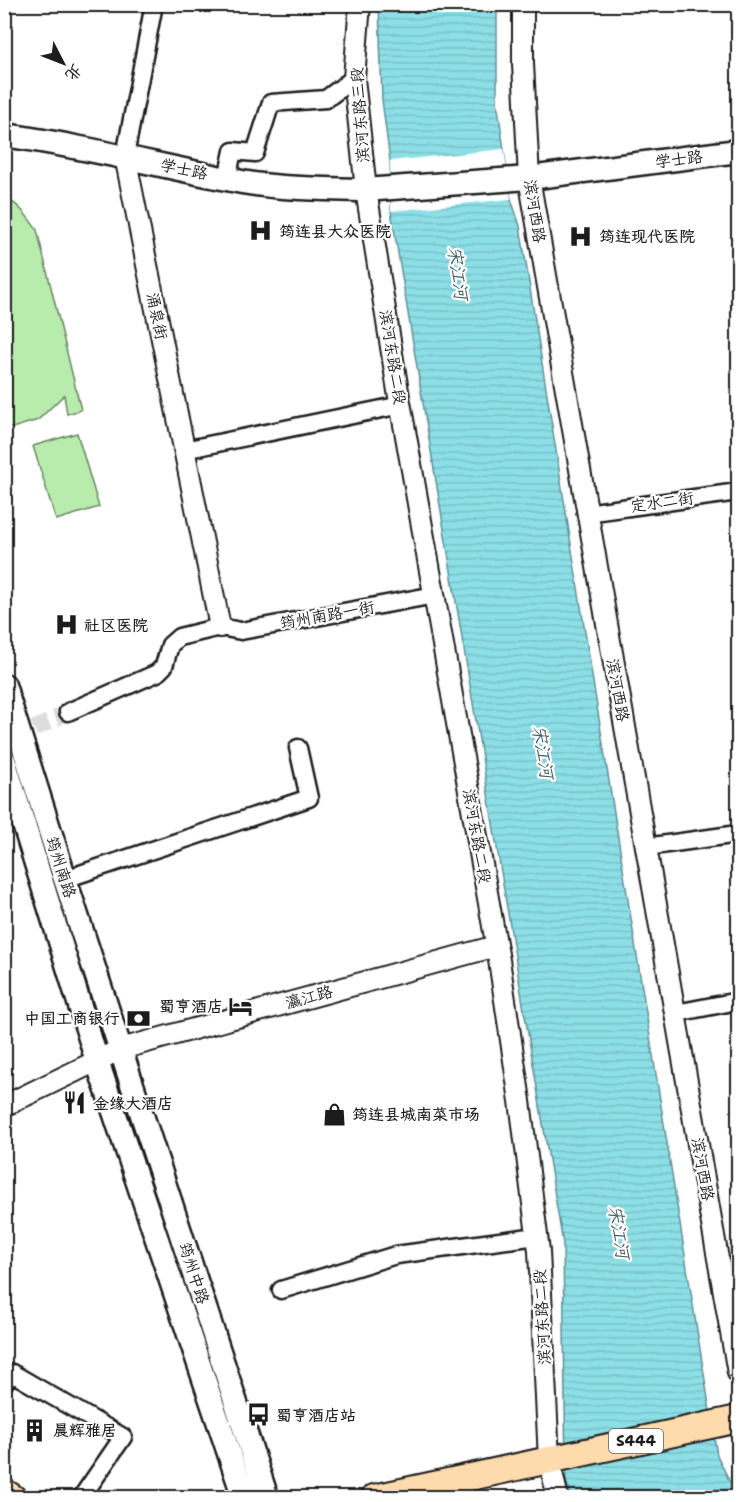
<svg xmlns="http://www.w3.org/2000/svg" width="743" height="1502" viewBox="0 0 743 1502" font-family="'Shantell Sans','LXGW WenKai TC',sans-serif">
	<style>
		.pitch { fill: #b8ecad; stroke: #6a8464; stroke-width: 1.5 }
		.water { fill: url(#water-rules); stroke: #609196; stroke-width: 1.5 }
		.pier { fill: #fff }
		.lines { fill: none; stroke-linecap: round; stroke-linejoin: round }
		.minor-tunnel { stroke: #ddd; stroke-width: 16; stroke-dasharray: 16 8; stroke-linecap: butt }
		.minor-casing { stroke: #1c1c1c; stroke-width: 21 }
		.tertiary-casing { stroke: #1c1c1c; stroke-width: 24 }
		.secondary-casing { stroke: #1c1c1c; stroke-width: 27 }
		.primary-casing { stroke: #1c1c1c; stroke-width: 30 }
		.minor { stroke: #fff; stroke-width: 16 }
		.tertiary { stroke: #fff; stroke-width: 20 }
		.secondary { stroke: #fff; stroke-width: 22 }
		.primary { stroke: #fedbac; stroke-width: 26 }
		.labels { text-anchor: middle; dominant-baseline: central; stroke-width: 4.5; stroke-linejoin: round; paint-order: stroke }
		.shield { fill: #fff; stroke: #606060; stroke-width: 1.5 }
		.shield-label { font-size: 15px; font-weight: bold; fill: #1c1c1c }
		.street-label { font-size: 16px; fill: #1c1c1c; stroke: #fff }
		.poi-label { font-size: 16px; font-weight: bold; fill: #1c1c1c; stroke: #fff; text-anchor: start }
		.water-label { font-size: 18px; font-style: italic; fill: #446063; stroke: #fff }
	</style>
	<defs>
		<pattern id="water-rules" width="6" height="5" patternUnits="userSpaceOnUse" patternTransform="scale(1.5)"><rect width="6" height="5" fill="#8ddfe7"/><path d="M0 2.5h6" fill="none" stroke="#79bfc6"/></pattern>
	</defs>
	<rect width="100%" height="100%" fill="#fff"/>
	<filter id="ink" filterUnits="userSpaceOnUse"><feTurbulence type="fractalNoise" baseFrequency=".0167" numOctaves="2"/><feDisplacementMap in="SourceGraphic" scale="12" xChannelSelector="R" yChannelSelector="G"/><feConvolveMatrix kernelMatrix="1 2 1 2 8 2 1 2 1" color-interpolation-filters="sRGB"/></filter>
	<g filter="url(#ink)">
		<!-- pitch -->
		<path class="pitch" d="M5 198C20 205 27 216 37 230L81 410 67 414 64 395 38 420 9 429 4 427Z
			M77 433 99 507 56 520 33 446Z"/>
		<!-- water -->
		<path class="water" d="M379 5H497V101L511 199 520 226 717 1455 737 1497H573L566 1482 563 1244 391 211 390 161 382 100Z"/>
		<!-- pier -->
		<path class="pier" d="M504 149 511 199 391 211 390 161Z"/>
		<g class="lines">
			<!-- minor-tunnel -->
			<path class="minor-tunnel" d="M34 729 68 712
				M736 1287 738 1286"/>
			<defs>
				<path id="minor" d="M125 156 154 4
					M227 179 233 151 255 153 271 103 326 99 354 78
					M184 450 401 405
					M586 513 738 492
					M68 712 157 673 164 666 170 645 179 637 220 627 241 631 435 595
					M646 847 738 834
					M65 879 309 798 298 748
					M676 1013 738 1001
					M281 1290 396 1255 537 1236
					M4 1383 12 1373 123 1437 81 1498"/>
				<path id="tertiary" d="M360 4 354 78 366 190
					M523 4V64L529 178 738 1373
					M125 156 220 627
					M378 189 366 190 398 391 499 960 520 1101 539 1251 549 1460 558 1498
					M4 1106 121 1049 496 946"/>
				<path id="secondary" d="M4 135C85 146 163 167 242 182 283 189 325 189 366 190
					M378 189 529 178 738 151
					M4 685 65 879 267 1498
					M4 760 97 1061 244 1498"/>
				<path id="primary" d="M4 1492 13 1498
					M374 1498 738 1419"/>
			</defs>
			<!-- minor casing -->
			<use href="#minor" class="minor-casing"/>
			<!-- tertiary casing -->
			<use href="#tertiary" class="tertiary-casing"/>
			<!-- secondary casing -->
			<use href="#secondary" class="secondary-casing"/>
			<!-- primary casing -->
			<use href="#primary" class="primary-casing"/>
			<!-- minor -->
			<use href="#minor" class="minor"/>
			<!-- tertiary -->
			<use href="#tertiary" class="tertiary"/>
			<!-- secondary -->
			<use href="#secondary" class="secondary"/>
			<!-- primary -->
			<use href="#primary" class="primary"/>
		</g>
	</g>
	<!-- icons -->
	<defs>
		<symbol id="hospital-bare" viewBox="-9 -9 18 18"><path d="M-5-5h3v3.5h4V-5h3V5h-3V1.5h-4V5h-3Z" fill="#1c1c1c" stroke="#fff" stroke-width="2.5" paint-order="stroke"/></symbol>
		<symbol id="hotel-bare" viewBox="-9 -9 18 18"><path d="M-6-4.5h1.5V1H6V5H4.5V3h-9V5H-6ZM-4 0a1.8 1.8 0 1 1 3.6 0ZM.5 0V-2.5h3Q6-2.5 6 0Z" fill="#1c1c1c" stroke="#fff" stroke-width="2.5" paint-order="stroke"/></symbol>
		<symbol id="bank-bare" viewBox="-9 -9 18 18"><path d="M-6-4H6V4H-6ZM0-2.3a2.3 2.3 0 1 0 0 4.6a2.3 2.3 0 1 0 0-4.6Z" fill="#1c1c1c" stroke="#fff" stroke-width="2.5" paint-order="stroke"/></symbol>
		<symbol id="restaurant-bare" viewBox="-9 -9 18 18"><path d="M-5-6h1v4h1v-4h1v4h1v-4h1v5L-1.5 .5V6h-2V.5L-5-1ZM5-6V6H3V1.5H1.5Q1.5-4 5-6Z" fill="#1c1c1c" stroke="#fff" stroke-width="2.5" paint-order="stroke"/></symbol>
		<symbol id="shop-bare" viewBox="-9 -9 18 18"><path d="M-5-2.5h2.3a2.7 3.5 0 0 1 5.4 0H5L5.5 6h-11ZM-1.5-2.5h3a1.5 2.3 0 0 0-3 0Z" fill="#1c1c1c" stroke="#fff" stroke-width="2.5" paint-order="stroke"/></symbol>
		<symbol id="bus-bare" viewBox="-9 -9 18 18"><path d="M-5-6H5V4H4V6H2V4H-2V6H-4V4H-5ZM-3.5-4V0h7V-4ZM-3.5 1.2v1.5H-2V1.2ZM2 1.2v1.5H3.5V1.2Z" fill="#1c1c1c" stroke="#fff" stroke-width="2.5" paint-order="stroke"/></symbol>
		<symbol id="building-bare" viewBox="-9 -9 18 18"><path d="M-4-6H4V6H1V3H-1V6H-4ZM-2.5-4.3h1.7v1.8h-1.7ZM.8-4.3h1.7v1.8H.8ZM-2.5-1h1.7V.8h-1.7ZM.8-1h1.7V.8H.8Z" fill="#1c1c1c" stroke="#fff" stroke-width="2.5" paint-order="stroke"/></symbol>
	</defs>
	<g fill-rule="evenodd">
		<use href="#hospital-bare" x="244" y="214" width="33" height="33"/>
		<use href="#hospital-bare" x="564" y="220" width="33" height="33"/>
		<use href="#hospital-bare" x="50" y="608" width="33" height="33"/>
		<use href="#hotel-bare" x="224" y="990" width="33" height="33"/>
		<use href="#bank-bare" x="122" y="1002" width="33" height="33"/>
		<use href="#restaurant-bare" x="58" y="1086" width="33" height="33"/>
		<use href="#shop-bare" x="318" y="1098" width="33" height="33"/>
		<use href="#bus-bare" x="242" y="1398" width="33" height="33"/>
		<use href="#building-bare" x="18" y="1414" width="33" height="33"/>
	</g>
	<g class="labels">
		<!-- shield labels -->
		<rect class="shield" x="609" y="1429" width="54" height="24" rx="4.5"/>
		<g class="shield-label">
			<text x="636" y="1441">S444</text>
		</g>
		<!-- street labels -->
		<g class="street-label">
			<text transform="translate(360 115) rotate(-94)">滨河东路三段</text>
			<text transform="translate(679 159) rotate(-7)">学士路</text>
			<text transform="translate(184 169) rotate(12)">学士路</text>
			<text transform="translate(535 211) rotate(81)">滨河西路</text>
			<text transform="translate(157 316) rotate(78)">涌泉街</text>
			<text transform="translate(393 357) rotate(81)">滨河东路二段</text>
			<text transform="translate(662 502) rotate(-8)">定水二街</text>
			<text transform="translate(327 615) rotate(-10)">筠州南路一街</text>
			<text transform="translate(618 690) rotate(80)">滨河西路</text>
			<text transform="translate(477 836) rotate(80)">滨河东路二段</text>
			<text transform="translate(61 867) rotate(72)">筠州南路</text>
			<text transform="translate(309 997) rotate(-15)">瀛江路</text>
			<text transform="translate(703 1169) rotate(80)">滨河西路</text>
			<text transform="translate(194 1273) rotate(72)">筠州中路</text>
			<text transform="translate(542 1317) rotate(-93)">滨河东路二段</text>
		</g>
		<!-- poi labels -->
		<g class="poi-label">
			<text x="279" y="231">筠连县大众医院</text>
			<text x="599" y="236">筠连现代医院</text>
			<text x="84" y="625">社区医院</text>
			<text x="223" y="1006" text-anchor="end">蜀亨酒店</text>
			<text x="120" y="1018" text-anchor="end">中国工商银行</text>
			<text x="93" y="1103">金缘大酒店</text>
			<text x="352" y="1114">筠连县城南菜市场</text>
			<text x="276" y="1415">蜀亨酒店站</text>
			<text x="53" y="1430">晨辉雅居</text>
		</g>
		<!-- water labels -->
		<g class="water-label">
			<text transform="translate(458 273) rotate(82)">宋江河</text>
			<text transform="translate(543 752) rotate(81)">宋江河</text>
			<text transform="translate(619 1232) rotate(81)">宋江河</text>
		</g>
	</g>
	<!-- margin -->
	<rect width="743" height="1502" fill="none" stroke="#fff" stroke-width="24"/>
	<rect x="12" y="12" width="719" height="1478" fill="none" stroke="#1c1c1c" stroke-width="2" filter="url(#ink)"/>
	<!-- north arrow -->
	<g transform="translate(63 63) rotate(132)" stroke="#ffffff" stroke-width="4.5" paint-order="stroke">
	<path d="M0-4.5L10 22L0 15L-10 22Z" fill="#1c1c1c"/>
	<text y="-9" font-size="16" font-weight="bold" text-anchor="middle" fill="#1c1c1c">北</text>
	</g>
</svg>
